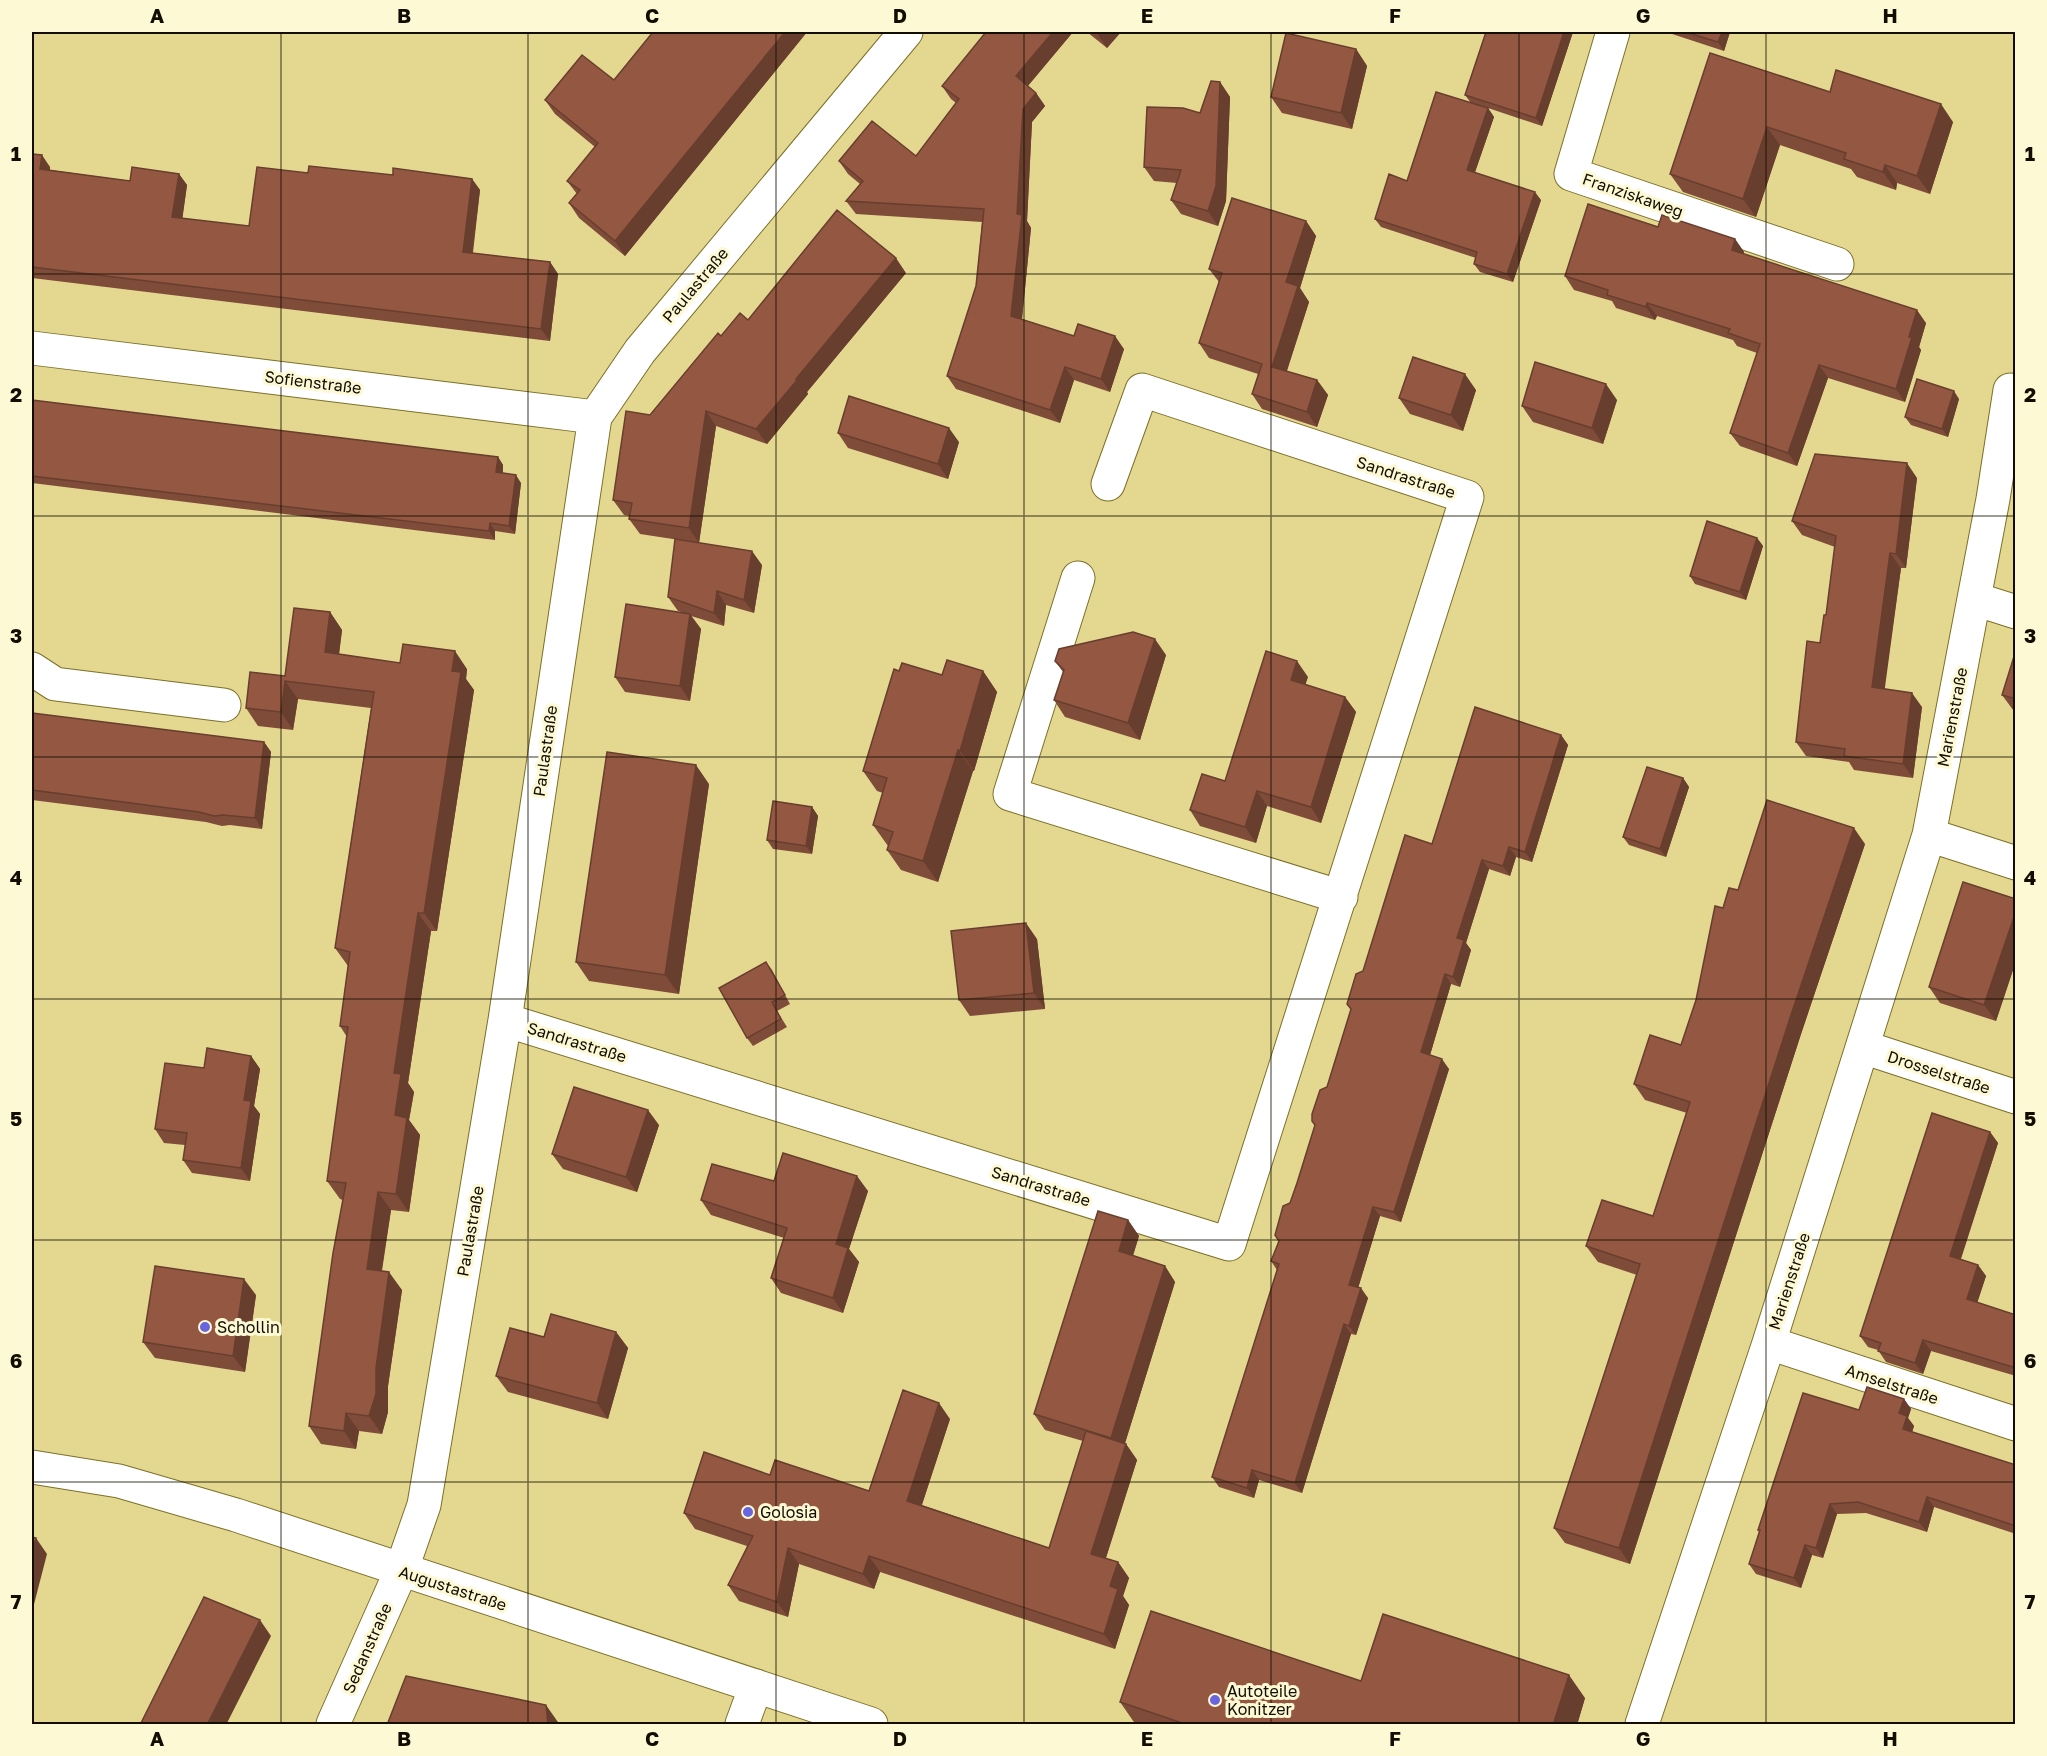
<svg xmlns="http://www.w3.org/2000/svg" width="2047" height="1756" viewBox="0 0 2047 1756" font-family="'Golos Text',sans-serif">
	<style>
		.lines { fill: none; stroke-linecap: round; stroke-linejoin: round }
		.minor-casing { stroke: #7c7029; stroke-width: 35 }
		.major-casing { stroke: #7c7029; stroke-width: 35 }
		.minor { stroke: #fff; stroke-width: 33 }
		.major { stroke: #fff; stroke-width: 33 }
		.wall { fill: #7f4c39 }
		.shaded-wall { fill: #683e2e }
		.building { fill: #945842; stroke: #683e2e; stroke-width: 1.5 }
		.grid { fill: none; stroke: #120d00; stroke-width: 1.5; stroke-opacity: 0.55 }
		.poi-dot { fill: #6965df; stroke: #fef9d5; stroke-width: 2 }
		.labels { text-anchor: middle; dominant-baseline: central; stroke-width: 6; stroke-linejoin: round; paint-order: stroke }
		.street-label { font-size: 16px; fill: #120d00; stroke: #fef9d5 }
		.poi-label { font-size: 16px; fill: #120d00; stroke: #fef9d5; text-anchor: start }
		.neatline { fill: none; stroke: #120d00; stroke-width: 2 }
		.grid-label { font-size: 20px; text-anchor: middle; font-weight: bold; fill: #120d00 }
	</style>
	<rect width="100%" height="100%" fill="#e4d890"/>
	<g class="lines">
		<defs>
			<path id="minor" d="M1613 32 1571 174 1837 264
				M32 348 595 417
				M1078 578 1010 794 1341 897
				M1975 599 2016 612
				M32 669 55 684 224 705
				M1929 835 2016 863
				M505 1020 1229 1244 1467 497 1142 390 1108 484
				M1863 1047 2016 1097
				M1769 1343 2016 1424
				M333 1724 401 1571 424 1505 505 1020 595 417 640 351 906 32
				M742 1724 756 1686
				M1642 1724 1769 1343 1929 835 1993 499 2010 390"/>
			<path id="major" d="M32 1467 119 1481 236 1515 871 1724"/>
		</defs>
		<!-- minor casing -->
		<use href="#minor" class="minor-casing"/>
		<!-- major casing -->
		<use href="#major" class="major-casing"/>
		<!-- minor -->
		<use href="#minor" class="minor"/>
		<!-- major -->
		<use href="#major" class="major"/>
	</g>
	<!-- wall -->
	<path class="wall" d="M653 32H807L625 256 579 218 569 203 577 194 567 181 595 147 555 114 545 100 614 80Z
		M986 32H1073L1028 86 1036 93 1045 106 1032 122 1027 221 1031 228 1022 319 1074 336 1124 349 1110 392 1074 380 1060 423 956 389 947 376 976 286 982 222 856 214 846 201 860 184 848 174 839 161 916 156 956 103 951 99 942 86Z
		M1087 32H1121L1107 48Z
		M1486 32H1573L1542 126 1488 108 1494 117 1475 172 1541 200 1513 282 1480 272 1474 264 1476 258 1381 227 1375 219 1407 181 1471 103 1465 95Z
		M1666 32H1730L1724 51Z
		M1356 49 1367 66 1352 129 1282 113 1271 97Z
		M1220 82 1230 97 1226 201 1218 226 1181 214 1171 200 1177 183 1154 181 1144 167 1200 113Z
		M1830 92 1953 122 1930 194 1897 183 1896 190 1857 177 1851 169 1780 145 1756 217 1683 192 1670 174Z
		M32 154 50 167V170L130 181 179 174 187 185 182 219 249 226 308 173 393 175 472 179 480 190 473 253 550 262 558 274 550 341 32 278Z
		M1306 221 1316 236 1300 288 1309 302 1287 371 1317 380 1328 395 1317 427 1262 409 1252 394 1258 374 1209 358 1199 343 1219 282 1209 269Z
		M1658 227 1735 239 1744 252V254L1926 323 1919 347 1921 350 1905 402 1828 378 1797 466 1740 446 1730 433 1757 353 1737 346 1733 340 1657 316 1655 320 1616 308 1612 301 1574 290 1565 276Z
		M906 273 807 392 808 394 767 444 716 426 699 543 640 534 629 519 630 516 624 515 613 500 650 415 721 336 748 320Z
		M1476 390 1463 431 1410 414 1399 398Z
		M1959 399 1948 437 1911 425 1905 417Z
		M32 400 498 457 503 465V473L521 483 515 534 495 531V540L32 483Z
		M1617 400 1603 444 1533 422 1522 406Z
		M838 433 959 442 948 479 848 448Z
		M1917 478 1906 568H1901L1884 689 1922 707 1913 778 1854 770 1849 762 1806 756 1796 742 1826 615 1835 547 1802 535 1792 521Z
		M1757 538 1763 546 1746 600 1695 584 1690 576Z
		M762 565 754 613 726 605 724 626 691 616 701 629 690 701 625 692 615 677 684 613 678 611 668 597Z
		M330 612 342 630 339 654 400 663 467 669 466 679 474 690 437 931H431L408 1083 414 1092 409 1120 420 1135 409 1212 391 1210 382 1271 402 1290 388 1386V1412L382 1434 359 1431 356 1449 321 1444 309 1426 343 1200 340 1199 327 1181 347 1037 340 1026 348 966 335 948 371 708 298 699 293 730 258 726 246 708 285 676Z
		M2016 650V714L2002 695Z
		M1166 655 1140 740 1065 717 1054 700 1063 672 1055 661Z
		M899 671 942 675 983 671 997 692 974 771H973L938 882 901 870 887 850 888 846 873 825 883 793 877 791 863 771Z
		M1308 677 1305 684 1345 697 1356 712 1321 823 1267 806 1256 843 1200 826 1190 810 1225 781Z
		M32 713 264 742 271 752 262 829 230 825 222 826 206 822 32 800Z
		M1561 735 1568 745 1532 862 1516 857 1510 876 1489 869 1466 943 1471 950 1460 987 1451 984 1430 1055 1449 1069 1401 1222 1380 1216 1358 1288 1368 1298 1356 1335 1351 1334 1302 1493 1259 1480 1254 1498 1219 1487 1212 1477 1277 1270 1271 1261 1279 1241 1297 1183 1363 971 1432 844Z
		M1683 778 1689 787 1666 857 1629 845 1623 837Z
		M709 784 679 994 589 981 576 962Z
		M812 807 818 816 812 854 773 849 767 840Z
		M1865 844 1801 1034 1630 1564 1565 1543 1554 1528 1637 1275 1598 1262 1586 1246 1653 1216 1687 1113 1645 1100 1634 1084 1681 1045 1696 1000 1723 908 1738 890Z
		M2016 899V961L1996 1021 1940 1003 1929 987Z
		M1037 939 1045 1009 970 1016 959 1000Z
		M766 962 790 1004 777 1011 787 1027 753 1046 747 1038Z
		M251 1056 260 1069 254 1106 260 1114 250 1181 192 1173 183 1160 185 1145 164 1143 155 1129 204 1068Z
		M659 1125 637 1192 563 1169 552 1154Z
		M1990 1132 1998 1143 1961 1259 1978 1265 1986 1276 1977 1302 2016 1315V1376L1931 1351 1923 1374 1886 1362 1878 1350 1868 1347 1860 1336Z
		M774 1181 868 1191 849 1249 859 1262 843 1313 781 1293 771 1278 784 1238 711 1215 701 1200Z
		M1128 1220 1139 1236 1133 1256 1165 1266 1175 1282 1125 1443 1126 1444 1137 1460 1106 1558 1118 1562 1129 1578 1123 1596 1129 1605 1115 1649 880 1572 874 1589 799 1564 788 1617 739 1601 728 1585 747 1546 695 1529 684 1513 770 1475 869 1491 950 1419 922 1505 1049 1548 1083 1441 1045 1430 1034 1414Z
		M256 1295 245 1372 155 1358 143 1342Z
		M616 1332 628 1348 608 1419 508 1392 496 1376 544 1337Z
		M1904 1399 1911 1409 1908 1418 1914 1426 1912 1432 2016 1465V1534L1934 1507 1927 1532 1866 1513 1837 1514 1823 1558 1812 1555 1801 1588 1756 1574 1749 1564 1759 1532 1758 1530 1859 1410Z
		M1361 1681 1585 1698 1577 1725H1136L1120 1702Z"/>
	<!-- shaded-wall -->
	<path class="shaded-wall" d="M785 32H807L625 256 615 241Z
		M1053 32H1073L1025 89 1016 76Z
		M1100 32H1121L1107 48 1098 35Z
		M1564 32H1573L1542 126 1536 118Z
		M1722 32H1730L1724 51 1718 42Z
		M1356 49 1367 66 1352 129 1341 113Z
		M1220 82 1230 97 1226 201 1218 226 1208 211Z
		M1036 93 1045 106 1032 122 1027 221 1031 228 1021 329 1011 316 1023 109Z
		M1941 104 1953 122 1930 194 1917 176Z
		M1488 108 1494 117 1473 178 1467 170Z
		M1767 127 1780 145 1756 217 1743 199Z
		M42 155 50 167 48 181 40 169Z
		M1885 165 1897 183 1896 190 1883 172Z
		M179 174 187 185 181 229 172 217Z
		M472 179 480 190 471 263 463 252Z
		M1535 192 1541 200 1513 282 1507 274Z
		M1306 221 1316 236 1300 288 1309 302 1283 382 1272 367 1286 282Z
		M1735 239 1744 252 1741 263 1732 250Z
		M896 258 906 273 807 392 808 394 767 444 756 429 796 379Z
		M550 262 558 274 550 341 541 329Z
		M1647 303 1657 316 1655 320 1646 307Z
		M1917 310 1926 323 1919 347 1921 350 1905 402 1896 389 1909 337Z
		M1115 336 1124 349 1110 392 1101 379Z
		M1819 365 1828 378 1797 466 1788 453Z
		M1065 367 1074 380 1060 423 1050 410Z
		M1465 374 1476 390 1463 431 1451 415Z
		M1317 380 1328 395 1317 427 1307 412Z
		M1606 384 1617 400 1603 444 1592 428Z
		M1954 391 1959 399 1948 437 1942 429Z
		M706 411 716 426 699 543 689 528Z
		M949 428 959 442 948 479 938 464Z
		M498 457 503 465 502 480 496 472Z
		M1907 463 1917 478 1906 568 1896 554Z
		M516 475 521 483 515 534 509 526Z
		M490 523 495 531V540L489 531Z
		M1757 538 1763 546 1746 600 1740 592Z
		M752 551 762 565 754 613 744 600Z
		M1890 553 1901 568 1883 702 1872 687Z
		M717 591 726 605 724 626 714 613Z
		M330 612 342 630 337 670 325 652Z
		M690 614 701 629 690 701 680 686Z
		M1155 639 1166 655 1140 740 1128 723Z
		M455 651 467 669 466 679 474 690 437 931 424 913 452 671Z
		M1297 661 1308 677 1302 695 1291 680Z
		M983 671 997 692 974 771 960 751Z
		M285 681 298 699 293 730 281 712Z
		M1912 693 1922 707 1913 778 1903 764Z
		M1345 697 1356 712 1321 823 1311 807Z
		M1561 735 1568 745 1532 862 1525 852Z
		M264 742 271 752 262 829 255 818Z
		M958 750 973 771 938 882 923 861Z
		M696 765 709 784 679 994 665 975Z
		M1683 778 1689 787 1666 857 1660 849Z
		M1257 791 1267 806 1256 843 1245 827Z
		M812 807 818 816 812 854 806 846Z
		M1854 828 1865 844 1801 1034 1630 1564 1619 1548 1790 1018Z
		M1509 847 1516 857 1510 876 1503 866Z
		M1482 860 1489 869 1466 943 1471 950 1460 987 1453 977 1457 938Z
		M2016 911V961L1996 1021 1984 1005Z
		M418 913 431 931 408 1083 414 1092 409 1120 420 1135 409 1212 396 1194 394 1073Z
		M1026 923 1037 939 1045 1009 1034 993Z
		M766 962 772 970 790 1004 785 995Z
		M1445 974 1451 984 1428 1062 1421 1052Z
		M251 1056 260 1069 254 1106 260 1114 250 1181 241 1168 244 1100Z
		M1442 1059 1449 1069 1401 1222 1394 1212Z
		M648 1110 659 1125 637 1192 626 1177Z
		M1990 1132 1998 1143 1958 1267 1950 1256Z
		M857 1176 868 1191 849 1249 859 1262 843 1313 833 1298 836 1244Z
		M378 1192 391 1210 379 1287 367 1269Z
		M1373 1207 1380 1216 1356 1295 1349 1285Z
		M1128 1220 1139 1236 1129 1267 1119 1251Z
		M1978 1265 1986 1276 1975 1310 1967 1299Z
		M1165 1266 1175 1282 1122 1453 1111 1438Z
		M389 1272 402 1290 388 1386V1412L382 1434 369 1416Z
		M244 1279 256 1295 245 1372 233 1356Z
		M1361 1288 1368 1298 1356 1335 1349 1326Z
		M1344 1324 1351 1334 1302 1493 1295 1483Z
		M616 1332 628 1348 608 1419 597 1403Z
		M1923 1340 1931 1351 1923 1374 1915 1363Z
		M1904 1399 1911 1409 1908 1418 1914 1426 1910 1439 1903 1429 1899 1413Z
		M939 1403 950 1419 918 1516 907 1501Z
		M346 1413 359 1431 356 1449 344 1431Z
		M1126 1444 1137 1460 1102 1570 1091 1554Z
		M1252 1470 1259 1480 1254 1498 1247 1488Z
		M1927 1497 1934 1507 1927 1532 1919 1522Z
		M1830 1504 1837 1514 1823 1558 1816 1548Z
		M36 1538 47 1554 32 1612V1554Z
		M1805 1545 1812 1555 1801 1588 1794 1578Z
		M788 1548 799 1564 788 1617 777 1602Z
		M869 1556 880 1572 874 1589 863 1574Z
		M1118 1562 1129 1578 1123 1596 1129 1605 1115 1649 1104 1634 1110 1586Z
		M260 1620 271 1636 226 1725H207Z
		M1569 1675 1585 1698 1577 1725H1553Z
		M546 1705 560 1725H548Z"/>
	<!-- building -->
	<path class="building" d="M653 32H785L615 241 569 203 580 190 567 181 598 143 545 100 582 55 614 80Z
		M986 32H1053L1016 76 1036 93 1023 109 1017 214 1022 215 1011 316 1074 336 1078 324 1115 336 1101 379 1065 367 1050 410 947 376 976 286 984 209 846 201 863 181 839 161 872 121 916 156 959 99 942 86Z
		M1486 32H1564L1536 118 1465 95Z
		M1685 32H1722L1718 42Z
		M1286 33 1356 49 1341 113 1271 97Z
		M1710 53 1830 92 1836 70 1941 104 1917 176 1885 165 1883 172 1844 159 1846 153 1767 127 1743 199 1670 174Z
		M1211 81 1220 82 1216 186 1208 211 1171 200 1181 170 1144 167 1147 107 1183 108 1200 113Z
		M1436 92 1488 108 1467 170 1535 192 1507 274 1474 264 1477 252 1375 219 1389 174 1407 181Z
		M32 154 42 155 40 169 130 181 132 167 179 174 172 217 249 226 257 167 308 173 309 166 393 175V168L472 179 463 252 550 262 541 329 32 267Z
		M1232 198 1306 221 1286 282 1298 286 1272 367 1317 380 1307 412 1252 394 1262 364 1199 343 1222 273 1209 269Z
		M1588 204 1658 227 1662 215 1735 239 1732 250 1917 310 1909 337H1912L1896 389 1819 365 1788 453 1730 433 1760 344 1728 333 1730 329 1647 303 1646 307 1607 295 1608 290 1565 276Z
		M837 210 896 258 796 379H798L756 429 706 411 689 528 629 519 632 503 613 500 626 411 650 415 718 333 721 336 740 313 748 320Z
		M1413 357 1465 374 1451 415 1399 398Z
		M1535 362 1606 384 1592 428 1522 406Z
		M1917 379 1954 391 1942 429 1905 417Z
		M849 396 949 428 938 464 838 433Z
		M32 400 498 457 496 472 516 475 509 526 490 523 489 531 32 476Z
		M1815 454 1907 463 1896 554 1890 553 1872 687 1912 693 1903 764 1844 756 1845 749 1796 742 1807 641 1820 643 1824 615H1826L1836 536 1792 521Z
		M1707 521 1757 538 1740 592 1690 576Z
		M675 539 752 551 744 600 717 591 714 613 668 597Z
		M626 604 690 614 680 686 615 677Z
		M294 608 330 612 325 652 400 663 403 644 455 651 452 671 461 672 424 913H418L394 1073 401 1074 395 1115 407 1118 396 1194 378 1192 367 1269 389 1272 376 1368V1394L369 1416 346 1413 344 1431 309 1426 333 1253 346 1183 327 1181 348 1027 340 1026 350 952 335 948 374 692 285 681 281 712 246 708 250 672 285 676Z
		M1133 632 1155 639 1128 723 1054 700 1064 670 1055 661 1059 649Z
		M2016 650V699L2002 695Z
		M1266 651 1297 661 1291 680 1345 697 1311 807 1257 791 1245 827 1190 810 1202 774 1225 781Z
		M947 660 983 671 960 751 958 750 923 861 887 850 893 832 873 825 887 778 863 771 894 669 899 671 902 663 942 675Z
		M1475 707 1561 735 1525 852 1509 847 1503 866 1482 860 1457 938 1464 940 1453 977 1445 974 1421 1052 1442 1059 1394 1212 1373 1207 1349 1285 1361 1288 1349 1326 1344 1324 1295 1483 1252 1470 1247 1488 1212 1477 1279 1264 1271 1261 1279 1241 1275 1235 1283 1206 1290 1203 1297 1183 1315 1125 1312 1121V1114L1320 1090 1327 1087 1351 1009 1347 1004 1356 974 1363 971 1405 835 1432 844Z
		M32 713 264 742 255 818 223 815 214 816 199 812 32 790Z
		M607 752 696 765 665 975 576 962Z
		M1647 767 1683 778 1660 849 1623 837Z
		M1767 800 1854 828 1790 1018 1619 1548 1554 1528 1640 1264 1586 1246 1602 1200 1653 1216 1690 1102 1634 1084 1650 1035 1681 1045 1696 1000 1715 906 1723 908 1729 888 1738 890Z
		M773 801 812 807 806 846 767 840Z
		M1963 882 2016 899V911L1984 1005 1929 987Z
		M1026 923 1034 993 959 1000 951 931Z
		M766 962 785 995 772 1002 781 1019 747 1038 719 988Z
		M207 1048 251 1056 244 1100 251 1101 241 1168 183 1160 187 1133 155 1129 165 1063 204 1068Z
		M574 1087 648 1110 626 1177 552 1154Z
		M1932 1113 1990 1132 1950 1256 1978 1265 1967 1299 2016 1315V1368L1923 1340 1915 1363 1878 1351 1881 1343 1860 1336Z
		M783 1153 857 1176 836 1244 848 1248 833 1298 771 1278 787 1228 701 1200 712 1164 774 1181Z
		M1098 1211 1128 1220 1119 1251 1165 1266 1111 1438 1034 1414Z
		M155 1266 244 1279 233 1356 143 1342Z
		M551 1314 616 1332 597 1403 496 1376 510 1328 544 1337Z
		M1867 1387 1904 1399 1899 1413 1907 1416 1903 1429 2016 1465V1526L1927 1497 1919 1522 1858 1502 1830 1504 1816 1548 1805 1545 1794 1578 1749 1564 1760 1530H1758L1803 1393 1859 1410Z
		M903 1390 939 1403 907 1501 1049 1548 1086 1431 1126 1444 1091 1554 1118 1562 1110 1586 1118 1589 1104 1634 869 1556 863 1574 788 1548 777 1602 728 1585 753 1536 684 1513 704 1452 770 1475 775 1460 869 1491Z
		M32 1537 36 1538 32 1554Z
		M204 1597 260 1620 207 1725H140Z
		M1151 1611 1361 1681 1383 1614 1569 1675 1553 1725H1188L1120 1702Z
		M406 1676 546 1705 548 1725H387Z"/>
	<!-- grid -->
	<path class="grid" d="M281 32V1724M528 32V1724M776 32V1724M1024 32V1724M1271 32V1724M1519 32V1724M1766 32V1724M32 274H2016M32 516H2016M32 757H2016M32 999H2016M32 1240H2016M32 1482H2016"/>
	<!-- markers -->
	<g class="poi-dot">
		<circle cx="205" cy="1327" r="6"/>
		<circle cx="748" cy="1512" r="6"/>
		<circle cx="1215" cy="1700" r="6"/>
	</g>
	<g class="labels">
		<!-- street labels -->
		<g class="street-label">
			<text transform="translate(1633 195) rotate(19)">Franziskaweg</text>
			<text transform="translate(695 285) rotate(-50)">Paulastraße</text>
			<text transform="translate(313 382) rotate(7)">Sofienstraße</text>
			<text transform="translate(1406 477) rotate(18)">Sandrastraße</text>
			<text transform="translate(1952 717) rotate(-79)">Marienstraße</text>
			<text transform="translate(545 751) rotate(-82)">Paulastraße</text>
			<text transform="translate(577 1042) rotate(17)">Sandrastraße</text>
			<text transform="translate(1939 1072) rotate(18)">Drosselstraße</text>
			<text transform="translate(1041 1186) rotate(17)">Sandrastraße</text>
			<text transform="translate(470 1231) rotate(-80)">Paulastraße</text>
			<text transform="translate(1789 1281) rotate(-72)">Marienstraße</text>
			<text transform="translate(1892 1384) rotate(18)">Amselstraße</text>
			<text transform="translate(453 1588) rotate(18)">Augustastraße</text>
			<text transform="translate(367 1648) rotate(-66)">Sedanstraße</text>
		</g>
		<!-- poi labels -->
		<g class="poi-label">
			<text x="217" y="1327">Schollin</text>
			<text x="760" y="1512">Golosia</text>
			<text x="1227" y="1691">Autoteile<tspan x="1227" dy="18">Konitzer</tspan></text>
		</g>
	</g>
	<!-- border -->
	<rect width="2047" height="1756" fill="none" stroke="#fef9d5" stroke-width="66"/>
	<rect x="33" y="33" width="1981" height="1690" class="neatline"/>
	<g class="grid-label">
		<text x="157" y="23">A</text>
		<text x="404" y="23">B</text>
		<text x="652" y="23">C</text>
		<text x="900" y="23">D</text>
		<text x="1147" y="23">E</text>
		<text x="1395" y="23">F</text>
		<text x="1643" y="23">G</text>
		<text x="1890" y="23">H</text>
		<text x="16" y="161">1</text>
		<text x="2030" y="161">1</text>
		<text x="16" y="402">2</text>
		<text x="2030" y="402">2</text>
		<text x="16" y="643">3</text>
		<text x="2030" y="643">3</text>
		<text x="16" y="885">4</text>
		<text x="2030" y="885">4</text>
		<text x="16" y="1126">5</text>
		<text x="2030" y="1126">5</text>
		<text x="16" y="1368">6</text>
		<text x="2030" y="1368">6</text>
		<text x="16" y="1609">7</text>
		<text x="2030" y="1609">7</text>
		<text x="157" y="1746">A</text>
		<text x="404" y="1746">B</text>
		<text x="652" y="1746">C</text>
		<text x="900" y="1746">D</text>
		<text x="1147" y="1746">E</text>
		<text x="1395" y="1746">F</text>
		<text x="1643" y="1746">G</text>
		<text x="1890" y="1746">H</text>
	</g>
</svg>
